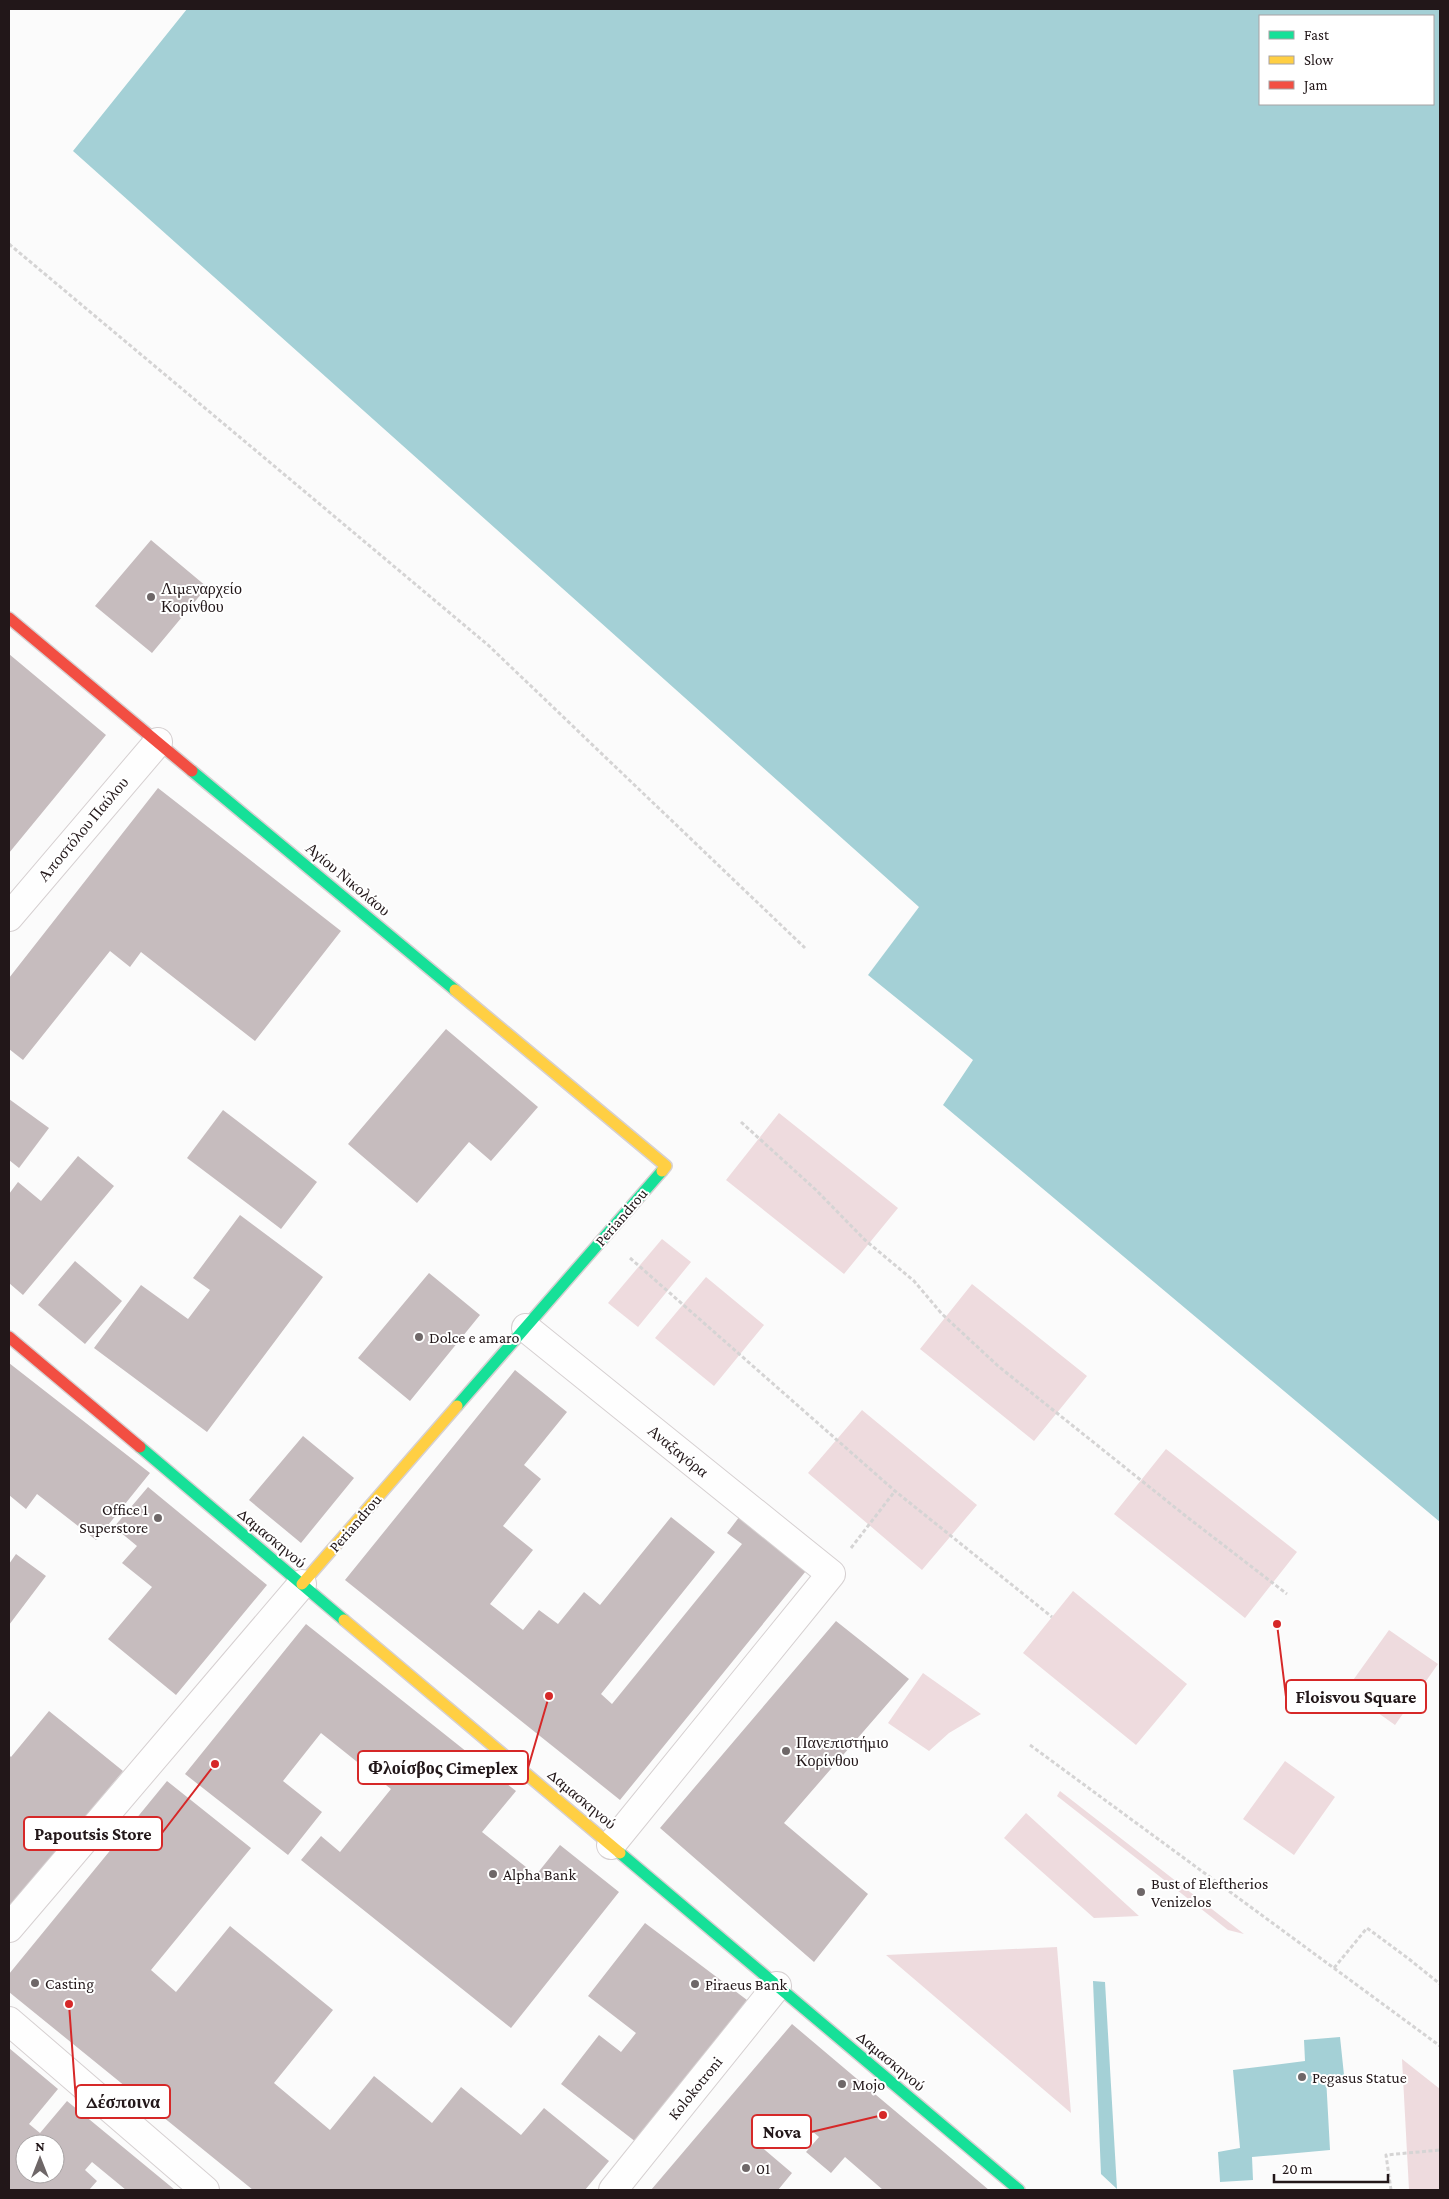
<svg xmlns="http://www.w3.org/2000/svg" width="1449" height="2199" viewBox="0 0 1449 2199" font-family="'Crimson Pro',serif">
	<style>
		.green { fill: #eedbde }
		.water { fill: #a4d0d6; fill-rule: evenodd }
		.building { fill: #c6bcbe; fill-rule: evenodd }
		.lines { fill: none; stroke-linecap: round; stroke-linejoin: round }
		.street-casing { stroke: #d6d0d1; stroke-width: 30 }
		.fast-casing { stroke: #d6d0d1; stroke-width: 14 }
		.slow-casing { stroke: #d6d0d1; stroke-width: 14 }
		.jam-casing { stroke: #d6d0d1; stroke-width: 14 }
		.path { stroke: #d5d4d4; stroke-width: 3; stroke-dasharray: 4 2.5; stroke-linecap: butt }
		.street { stroke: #fefefe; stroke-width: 28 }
		.fast { stroke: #16e098; stroke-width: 11 }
		.slow { stroke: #ffcf43; stroke-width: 11 }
		.jam { stroke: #f24e42; stroke-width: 11 }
		.poi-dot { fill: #6e6768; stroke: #fff; stroke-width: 2 }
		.labels { text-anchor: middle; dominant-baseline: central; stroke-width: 4; stroke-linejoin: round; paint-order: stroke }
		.poi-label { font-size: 16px; fill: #221719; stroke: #fff; text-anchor: start }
		.street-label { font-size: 16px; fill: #221719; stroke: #fff }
		.leader { fill: none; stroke: #d62828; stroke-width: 2 }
		.callout-dot { fill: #d62828; stroke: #fff; stroke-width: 2 }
		.callout { fill: #fff; stroke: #d62828; stroke-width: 2 }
		.callout-label { font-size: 18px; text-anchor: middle; font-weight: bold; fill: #221719 }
	</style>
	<rect width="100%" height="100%" fill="#fbfbfb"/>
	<!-- green -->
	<path class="green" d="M779 1113 898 1208 844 1274 726 1180Z
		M662 1239 691 1262 638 1327 608 1303Z
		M706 1277 764 1325 714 1386 655 1338Z
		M972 1284 1087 1376 1034 1441 920 1349Z
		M862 1410 977 1505 922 1570 808 1473Z
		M1166 1449 1297 1552 1245 1618 1114 1514Z
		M1073 1591 1187 1684 1136 1745 1023 1653Z
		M1389 1630 1438 1664 1395 1725 1346 1690Z
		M923 1673 981 1714 949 1733 929 1751 888 1723Z
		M1285 1761 1335 1797 1294 1855 1243 1819Z
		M1060 1791 1244 1934 1228 1930 1057 1796Z
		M1026 1813 1139 1916 1094 1918 1004 1838Z
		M1057 1947 1071 2113 886 1955Z
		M1402 2059 1440 2089V2190H1409Z"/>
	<!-- water -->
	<path class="water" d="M187 9H1440V1522L943 1105 973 1060 868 975 919 907 73 151ZM1260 16H1433V104H1260Z
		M1093 1981 1105 1982 1117 2189 1101 2174Z
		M1340 2037 1344 2075 1326 2077 1330 2150 1252 2157 1253 2180 1220 2182 1218 2152 1240 2148 1233 2070 1305 2061 1304 2040Z"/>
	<!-- building -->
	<path class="building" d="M151 540 207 587 152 653 95 606Z
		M9 654 106 735 9 853Z
		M158 788 341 931 255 1041 141 952 130 967 110 951 23 1060 9 1049V978Z
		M446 1029 538 1107 491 1161 469 1142 417 1203 348 1144Z
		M9 1099 49 1128 19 1168 9 1160Z
		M223 1110 317 1182 281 1229 187 1158Z
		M78 1156 114 1186 23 1295 9 1283V1194L18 1182 41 1201Z
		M240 1215 323 1277 207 1432 94 1348 141 1285 188 1319 210 1290 193 1278Z
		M75 1261 122 1301 85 1344 38 1305Z
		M429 1273 480 1315 410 1401 358 1358Z
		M9 1363 150 1473 96 1540 37 1494 26 1509 9 1495Z
		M515 1370 567 1412 524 1465 541 1479 503 1526 533 1550 490 1604 523 1630 539 1610 558 1624 584 1592 600 1605 671 1517 715 1552 601 1694 612 1704 742 1544 727 1533 743 1512 810 1566 620 1800 345 1580Z
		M303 1436 354 1478 301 1543 249 1500Z
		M148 1487 267 1585 176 1695 108 1639 152 1587 122 1563 137 1546 114 1527Z
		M16 1554 46 1576 9 1625V1564Z
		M836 1621 909 1679 784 1823 868 1894 814 1962 660 1828Z
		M306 1624 516 1791 482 1832 536 1875 560 1845 619 1892 511 2028 301 1860 321 1836 340 1852 391 1789 321 1733 283 1781 322 1812 288 1855 185 1774Z
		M49 1711 123 1771 9 1909V1755L11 1757Z
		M167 1781 251 1848 151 1970 176 1992 230 1926 333 2010 274 2083 330 2130 374 2076 432 2123 461 2087 521 2135 544 2108 609 2161 585 2190H253L9 1992V1974Z
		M645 1923 747 2000 636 2142 561 2084 599 2035 621 2052 636 2033 588 1996Z
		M792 2024 863 2084 989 2190H883L845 2157 831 2173 806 2152 819 2137 806 2126 788 2147 764 2127 753 2140 792 2173 778 2190H651Z
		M9 2048 58 2089 29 2124 40 2133 67 2101 175 2190H126L92 2162 85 2170 97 2181 89 2190H9ZM25 2144H55V2174H25Z"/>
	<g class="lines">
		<defs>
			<path id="street" d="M9 917 158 742
				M526 1328 831 1574 611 1845
				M9 1928 302 1584
				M9 2021 205 2190
				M613 2190 777 1986"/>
			<path id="fast" d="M192 771 455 990
				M457 1406 662 1171
				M140 1447 344 1620
				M620 1853 1019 2190"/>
			<path id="slow" d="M455 990 666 1166 662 1171
				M302 1584 457 1406
				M344 1620 620 1853"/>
			<path id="jam" d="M9 618 192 771
				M9 1337 140 1447"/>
		</defs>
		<!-- street casing -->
		<use href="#street" class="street-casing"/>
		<!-- fast casing -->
		<use href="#fast" class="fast-casing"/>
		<!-- slow casing -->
		<use href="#slow" class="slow-casing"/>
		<!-- jam casing -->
		<use href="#jam" class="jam-casing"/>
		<!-- path -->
		<path class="path" d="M9 244 488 645 805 948
			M741 1122 816 1190 865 1240 914 1281 942 1314 998 1366 1187 1517 1287 1594
			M630 1258 895 1491 1052 1617
			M851 1548 895 1491
			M1030 1745 1440 2046
			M1334 1968 1367 1928 1409 1959 1440 1984
			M1391 2190 1386 2155 1440 2150"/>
		<!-- street -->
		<use href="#street" class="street"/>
		<!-- fast -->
		<use href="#fast" class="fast"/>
		<!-- slow -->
		<use href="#slow" class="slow"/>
		<!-- jam -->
		<use href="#jam" class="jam"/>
	</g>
	<!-- markers -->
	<g class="poi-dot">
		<circle cx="151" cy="597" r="5"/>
		<circle cx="419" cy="1337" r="5"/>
		<circle cx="158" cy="1518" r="5"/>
		<circle cx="786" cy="1751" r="5"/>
		<circle cx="493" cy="1874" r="5"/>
		<circle cx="1141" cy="1892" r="5"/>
		<circle cx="35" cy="1983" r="5"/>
		<circle cx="695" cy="1984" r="5"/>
		<circle cx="1302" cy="2077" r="5"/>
		<circle cx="842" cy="2084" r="5"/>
		<circle cx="746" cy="2168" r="5"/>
	</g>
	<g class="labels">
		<!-- poi labels -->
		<g class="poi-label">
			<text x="161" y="588">Λιμεναρχείο<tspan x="161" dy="18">Κορίνθου</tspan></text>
			<text x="429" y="1337">Dolce e amaro</text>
			<text x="148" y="1509" text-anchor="end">Office 1<tspan x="148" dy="18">Superstore</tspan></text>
			<text x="796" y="1742">Πανεπιστήμιο<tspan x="796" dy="18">Κορίνθου</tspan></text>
			<text x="503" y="1874">Alpha Bank</text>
			<text x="1151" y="1883">Bust of Eleftherios<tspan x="1151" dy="18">Venizelos</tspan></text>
			<text x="45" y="1983">Casting</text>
			<text x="705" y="1984">Piraeus Bank</text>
			<text x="1312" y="2077">Pegasus Statue</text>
			<text x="852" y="2084">Mojo</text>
			<text x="756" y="2168">01</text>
		</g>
		<!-- street labels -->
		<g class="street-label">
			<text transform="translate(83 829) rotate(-50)">Αποστόλου Παύλου</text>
			<text transform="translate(348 879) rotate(40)">Αγίου Νικολάου</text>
			<text transform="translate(621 1217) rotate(-49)">Periandrou</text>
			<text transform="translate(678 1451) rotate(39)">Αναξαγόρα</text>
			<text transform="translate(355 1523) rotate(-49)">Periandrou</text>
			<text transform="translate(272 1538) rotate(40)">Δαμασκηνού</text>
			<text transform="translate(582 1799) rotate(40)">Δαμασκηνού</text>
			<text transform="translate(891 2061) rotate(40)">Δαμασκηνού</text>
			<text transform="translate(695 2088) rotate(-51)">Kolokotroni</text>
		</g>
	</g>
	<!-- callouts -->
	<path class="leader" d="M1277 1624L1286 1697M549 1696L528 1768M215 1764L162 1833M69 2004L76 2101M883 2115L811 2132"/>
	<g class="callout-dot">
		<circle cx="1277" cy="1624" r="5"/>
		<circle cx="549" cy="1696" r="5"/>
		<circle cx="215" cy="1764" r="5"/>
		<circle cx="69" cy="2004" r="5"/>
		<circle cx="883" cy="2115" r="5"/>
	</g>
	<g class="callout">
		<rect x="1286" y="1680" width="140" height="33" rx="5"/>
		<rect x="358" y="1751" width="170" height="33" rx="5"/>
		<rect x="24" y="1817" width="138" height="33" rx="5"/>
		<rect x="76" y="2085" width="94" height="33" rx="5"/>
		<rect x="752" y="2115" width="59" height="33" rx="5"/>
	</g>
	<g class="callout-label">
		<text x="1356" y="1703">Floisvou Square</text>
		<text x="443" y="1774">Φλοίσβος Cimeplex</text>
		<text x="93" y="1840">Papoutsis Store</text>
		<text x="123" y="2108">Δέσποινα</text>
		<text x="782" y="2138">Nova</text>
	</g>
	<!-- border -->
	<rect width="1449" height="2199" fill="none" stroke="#221719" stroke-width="20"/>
	<!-- legend -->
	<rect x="1259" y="15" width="175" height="90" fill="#ffffff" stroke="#a7a2a3"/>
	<rect x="1269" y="31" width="25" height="8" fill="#16e098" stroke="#a7a2a3"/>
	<text x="1304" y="40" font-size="15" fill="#221719">Fast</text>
	<rect x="1269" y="56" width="25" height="8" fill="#ffcf43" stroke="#a7a2a3"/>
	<text x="1304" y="65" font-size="15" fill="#221719">Slow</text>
	<rect x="1269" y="81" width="25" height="8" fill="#f24e42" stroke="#a7a2a3"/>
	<text x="1304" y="90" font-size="15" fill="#221719">Jam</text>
	<!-- north arrow -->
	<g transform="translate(40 2159)"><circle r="24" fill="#ffffff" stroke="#a7a2a3"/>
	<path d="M0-4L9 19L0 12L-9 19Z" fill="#6e6768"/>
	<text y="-8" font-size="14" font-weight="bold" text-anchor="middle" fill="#221719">N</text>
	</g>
	<!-- scale -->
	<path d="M1274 2174v8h114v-8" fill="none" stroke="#221719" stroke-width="2.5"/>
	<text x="1282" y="2174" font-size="15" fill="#221719" stroke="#ffffff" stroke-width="4" paint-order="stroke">20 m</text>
</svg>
